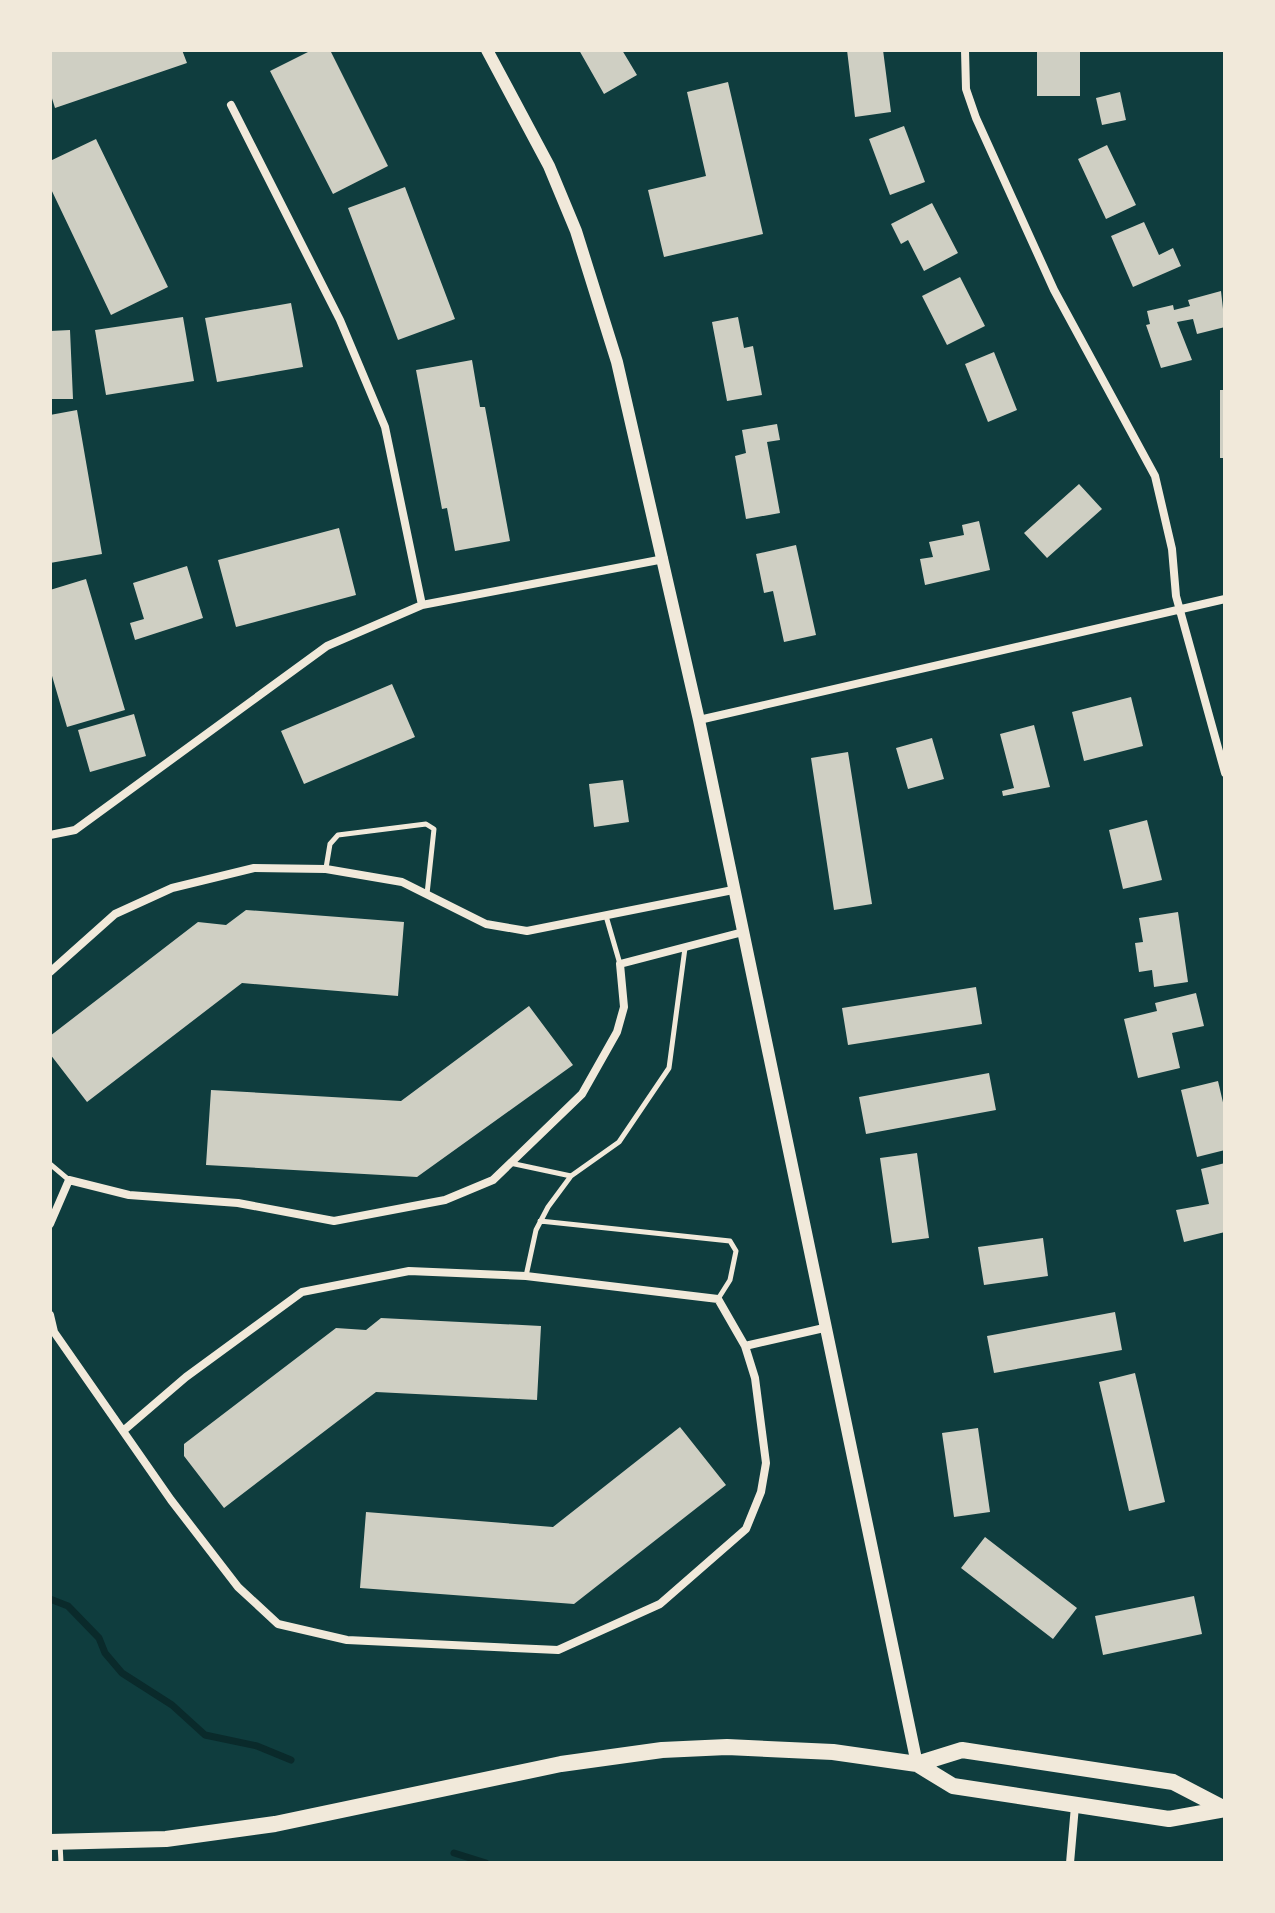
<svg xmlns="http://www.w3.org/2000/svg" width="1275" height="1913" viewBox="0 0 1275 1913" font-family="Overpass,sans-serif">
	<style>
		.lines { fill: none; stroke-linecap: round; stroke-linejoin: round }
		.stream { stroke: #0a2a2b; stroke-width: 7 }
		.building { fill: #cfcfc3 }
		.service { stroke: #f1e9da; stroke-width: 5 }
		.minor { stroke: #f1e9da; stroke-width: 8 }
		.tertiary { stroke: #f1e9da; stroke-width: 12 }
		.primary { stroke: #f1e9da; stroke-width: 16 }
	</style>
	<rect width="100%" height="100%" fill="#0f3d3e"/>
	<g class="lines">
		<!-- stream -->
		<path class="stream" d="M50 1599 68 1606 99 1638 105 1653 122 1673 172 1705 205 1735 257 1746 291 1760
			M454 1853 486 1863"/>
	</g>
	<!-- building -->
	<path class="building" d="M50 50H182L187 63 55 108 50 92Z
		M312 50H330L388 166 333 194 270 71Z
		M579 50H622L637 75 604 94Z
		M847 50H883L891 112 855 117Z
		M1037 50H1080V96H1037Z
		M728 82 763 234 664 257 648 190 706 176 687 92Z
		M1120 92 1126 120 1102 125 1096 98Z
		M904 126 925 182 890 195 869 139Z
		M96 139 168 287 111 315 50 187V161Z
		M1107 145 1136 205 1106 219 1078 159Z
		M405 187 455 319 398 340 348 208Z
		M932 203 958 253 924 271 908 240 901 244 891 224Z
		M1144 222 1159 255 1173 248 1181 266 1133 287 1111 236Z
		M960 277 985 326 947 345 922 296Z
		M1221 291 1225 327 1197 334 1193 319 1177 322 1192 360 1161 368 1146 325 1150 324 1147 311 1173 305 1174 310 1190 306 1188 300Z
		M291 303 303 367 217 382 205 318Z
		M183 317 194 381 106 395 95 330Z
		M738 317 744 348 753 346 762 395 727 401 712 322Z
		M70 330 73 399H50V331Z
		M994 352 1017 410 988 422 965 364Z
		M472 360 480 407H485L510 541 455 551 447 508 442 509 416 370Z
		M1220 390H1225V458H1220Z
		M77 410 102 554 50 563V415Z
		M777 424 780 440 767 442 780 513 746 519 735 456 746 453 742 430Z
		M1079 484 1102 509 1047 558 1024 533Z
		M979 521 990 570 925 585 920 559 933 557 929 542 964 535 962 525Z
		M339 528 356 595 236 627 218 560Z
		M796 545 816 635 784 642 773 591 764 593 756 554Z
		M187 566 203 618 135 640 130 623 144 619 133 583Z
		M86 579 125 710 67 727 50 669V590Z
		M392 684 415 737 304 784 281 731Z
		M1131 697 1143 746 1084 761 1072 712Z
		M134 714 146 756 90 772 78 730Z
		M1034 725 1050 787 1003 796 1002 791 1014 788 1000 734Z
		M932 738 944 779 908 789 896 748Z
		M848 752 872 904 834 910 811 758Z
		M623 780 629 822 594 827 589 784Z
		M1147 820 1162 880 1123 889 1109 830Z
		M246 910 404 922 398 996 242 983 87 1102 50 1054V1036L198 922 226 925Z
		M1178 912 1188 982 1154 987 1152 970 1139 972 1135 943 1143 942 1139 918Z
		M976 987 982 1024 848 1045 842 1008Z
		M1196 993 1204 1026 1172 1033 1180 1068 1138 1078 1124 1019 1157 1011 1155 1003Z
		M529 1006 573 1065 417 1177 206 1165 211 1090 401 1101Z
		M989 1073 996 1110 866 1134 859 1097Z
		M1218 1081 1225 1111V1150L1197 1157 1181 1090Z
		M917 1153 929 1238 892 1243 880 1158Z
		M1225 1163V1232L1184 1242 1176 1210 1209 1204 1201 1169Z
		M1043 1238 1048 1276 984 1285 978 1247Z
		M1115 1312 1122 1350 994 1373 987 1336Z
		M381 1318 541 1326 537 1400 376 1392 224 1508 184 1456V1444L336 1328 366 1330Z
		M1135 1373 1165 1502 1129 1511 1099 1382Z
		M680 1427 726 1485 574 1604 360 1588 366 1512 553 1527Z
		M978 1428 990 1512 954 1517 942 1433Z
		M985 1537 1077 1608 1053 1639 961 1568Z
		M1194 1596 1202 1634 1103 1655 1095 1616Z"/>
	<g class="lines">
		<!-- service -->
		<path class="service" d="M326 868 330 844 338 835 426 824 434 829 427 894
			M606 916 620 964
			M510 1163 571 1176
			M50 1164 69 1180
			M540 1221 730 1241 736 1251 730 1280 718 1299
			M526 1276 536 1230 548 1207 571 1176 619 1142 669 1068 685 948
			M60 1843 61 1863"/>
		<!-- minor -->
		<path class="minor" d="M965 50 966 89 976 118 1054 290 1155 476 1172 549 1176 596 1225 773
			M231 105 340 320 385 427 422 605
			M699 720 1225 599
			M50 835 75 830 327 646 422 605 664 559
			M50 972 115 914 172 888 254 868 326 869 402 882 486 924 527 931 733 890
			M50 1224 69 1180 129 1195 238 1203 334 1221 445 1200 493 1180 582 1094 617 1032 624 1007 620 964 743 932
			M50 1315 54 1332 171 1500 238 1587 278 1624 347 1640 558 1650 660 1604 746 1529 761 1492 766 1463 755 1378 745 1346
			M123 1431 186 1377 302 1292 409 1271 526 1276 718 1299 745 1346 824 1328
			M1070 1863 1075 1806"/>
		<!-- tertiary -->
		<path class="tertiary" d="M487 50 549 166 576 231 617 362 699 720 917 1764"/>
		<!-- primary -->
		<path class="primary" d="M917 1764 962 1750 1173 1782 1225 1809
			M50 1842 166 1839 275 1824 561 1764 662 1750 727 1747 833 1752 917 1764 953 1786 1169 1819 1225 1809"/>
	</g>
	<!-- border -->
	<rect width="1275" height="1913" fill="none" stroke="#f1e9da" stroke-width="104"/>
</svg>
